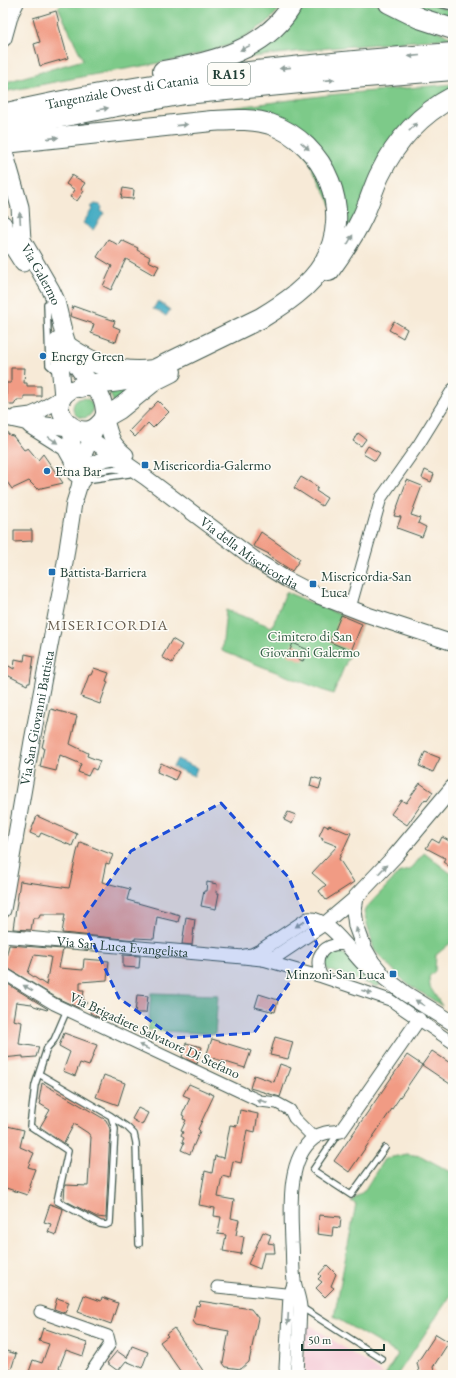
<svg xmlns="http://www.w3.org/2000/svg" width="456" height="1378" viewBox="0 0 456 1378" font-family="'EB Garamond',serif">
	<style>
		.built { fill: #f6cfd9 }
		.green { fill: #7dca89; stroke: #4e845e }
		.water { fill: #44acc3; stroke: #32747c }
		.building { fill: #f19b84; fill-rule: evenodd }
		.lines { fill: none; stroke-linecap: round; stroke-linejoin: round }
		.motorway-tunnel { stroke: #ccc7b6; stroke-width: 20; stroke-dasharray: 20 10; stroke-linecap: butt }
		.service-casing { stroke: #3f574c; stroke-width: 8 }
		.minor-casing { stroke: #3f574c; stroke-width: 13 }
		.tertiary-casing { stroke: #3f574c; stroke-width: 15 }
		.secondary-casing { stroke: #3f574c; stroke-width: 17 }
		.primary-casing { stroke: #3f574c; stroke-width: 19 }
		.motorway-casing { stroke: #3f574c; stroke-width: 22 }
		.service { stroke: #fff; stroke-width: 5.5 }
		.minor { stroke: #fff; stroke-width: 11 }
		.tertiary { stroke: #fff; stroke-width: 13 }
		.secondary { stroke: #fff; stroke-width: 15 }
		.primary { stroke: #fff; stroke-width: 17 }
		.motorway { stroke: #fff; stroke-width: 20 }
		.oneway { fill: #8f9e9a }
		.marked { fill: #1d4ed8; fill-opacity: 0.2; stroke: #1d4ed8; stroke-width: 3; stroke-dasharray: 8 5; stroke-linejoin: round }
		.poi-dot { fill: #1f6fb2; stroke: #fdfcf7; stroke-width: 1.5 }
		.labels { text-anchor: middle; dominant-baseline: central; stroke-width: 3; stroke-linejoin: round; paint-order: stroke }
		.shield { fill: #fdfcf7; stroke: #62766e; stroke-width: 1 }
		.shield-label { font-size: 13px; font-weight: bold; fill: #1f3d34 }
		.street-label { font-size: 14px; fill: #1f3d34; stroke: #fdfcf7 }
		.poi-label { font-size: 14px; fill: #1f3d34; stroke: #fdfcf7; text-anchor: start }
		.park-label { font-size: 14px; fill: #366049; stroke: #fdfcf7 }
		.neighbourhood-label { font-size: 15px; letter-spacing: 1px; fill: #685e50; stroke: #fdfcf7 }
	</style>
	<rect width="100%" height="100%" fill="#fdfcf7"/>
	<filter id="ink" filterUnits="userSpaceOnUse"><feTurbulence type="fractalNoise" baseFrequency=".025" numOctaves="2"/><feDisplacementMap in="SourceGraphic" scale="8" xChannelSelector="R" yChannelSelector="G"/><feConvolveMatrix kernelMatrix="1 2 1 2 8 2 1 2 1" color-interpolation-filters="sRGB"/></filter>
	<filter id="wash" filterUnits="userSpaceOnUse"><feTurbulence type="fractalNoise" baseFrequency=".012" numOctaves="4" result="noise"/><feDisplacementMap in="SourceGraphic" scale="16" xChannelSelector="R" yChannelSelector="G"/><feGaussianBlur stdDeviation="0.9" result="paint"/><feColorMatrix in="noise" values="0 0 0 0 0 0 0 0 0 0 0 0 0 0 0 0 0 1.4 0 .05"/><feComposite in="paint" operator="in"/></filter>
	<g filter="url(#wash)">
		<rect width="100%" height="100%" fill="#f7ead7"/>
		<!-- built -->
		<path class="built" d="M304 1321 385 1375H305Z"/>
		<!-- green -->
		<path class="green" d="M63 3H285L268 22 233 44 182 59 86 76 3 92V83L83 60 58 7Z
			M303 3H376L453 38 329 48 244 58Z
			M408 3H428L453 11V21Z
			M453 84V88L443 93 342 240 343 228 291 126 147 119 328 95Z
			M142 380 114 403 108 389Z
			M73 408a10 10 0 1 1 20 0a10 10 0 1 1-20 0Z
			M286 592 362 624 333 694 222 651 226 610 272 627Z
			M424 853 453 875V941L436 955 435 971 429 977 430 987 442 1006 405 982 374 950 364 912 366 908 400 872 410 870Z
			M333 951C346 950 355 965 364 973 369 977 374 980 380 984L378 987 328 970C322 963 326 955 333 951Z
			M151 993 218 995 215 1034 148 1030Z
			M406 1154 421 1156 453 1173V1237L449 1243 448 1251 449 1258 453 1265V1292L397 1375H385L398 1354 334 1317 356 1204 351 1201 364 1191 384 1159Z"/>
		<!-- water -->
		<path class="water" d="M95 204 100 205 102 207 101 211 104 213 93 230 83 223 93 208 91 207Z
			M158 301 170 310 166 316 157 310 153 309Z
			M177 759 197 768 194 776 173 767Z"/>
		<g id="blocks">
			<!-- building -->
			<path class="building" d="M56 11 59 22 58 23 68 58 40 66 34 44 40 42 33 18Z
				M72 175 85 183 81 189 84 191 77 201 70 197 75 190 66 184Z
				M123 188 134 190 133 199 121 198Z
				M108 239 118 245 121 240 138 248 137 250 150 257 148 261 159 266 154 275 126 259 111 290 103 286 112 266 97 257Z
				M73 306 115 321 113 326 120 329 116 342 91 333 94 324 70 316Z
				M394 321 407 329 403 338 389 330Z
				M11 368H25L24 383H27V386H41V396H24V400H17L14 405H10L6 401V383H11Z
				M158 401 169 412 153 428 148 423 135 437 129 431Z
				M3 427 9 435 13 436 24 450 28 448 38 460 43 454 63 483 37 489 29 481 12 489 7 482 3 486Z
				M358 433 366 439 361 446 353 441Z
				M368 446 380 453 375 461 363 454Z
				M425 470 434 474 431 482 422 478Z
				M301 477 318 487 316 491 327 498 322 506 294 488Z
				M407 480 422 486 411 515 420 518 418 523 426 527 422 537 397 528 401 517 394 516Z
				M14 530H32V541L14 542Z
				M261 532 300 559 292 571 268 555 269 554 253 546Z
				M341 615 362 624 351 651 330 642Z
				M172 639 182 645 172 663 162 657Z
				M293 643 308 650 303 661 288 655Z
				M25 654 34 656 30 683H28L27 685 3 673 7 665 14 669 15 659 24 661Z
				M94 668 109 673 106 681 108 682 100 704 81 697 89 675H91Z
				M51 709 77 716 70 744 88 753 87 756 100 761 96 770 92 768 88 776 78 772 81 764 60 755 56 771 40 767 44 748 42 747Z
				M425 752 440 758 433 772 419 766Z
				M161 763 179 772 175 780 157 772Z
				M312 777 322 780 319 789 310 786Z
				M420 783 433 792 427 801 425 799 407 825 391 814 401 800 406 803Z
				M288 812 296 815 292 824 284 820Z
				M37 816 77 834 72 846 41 833 39 837 30 833Z
				M324 825 328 827 329 825 348 833 349 832 351 833 339 859 354 882 326 900 319 891 326 885 312 873 337 846 322 840 323 838 319 836Z
				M442 837 453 843V869L443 862 445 858 426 848 432 839 439 843Z
				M80 842 113 855 109 864 106 863 102 882 130 889 127 900 180 915 178 922 157 917 154 939 135 938V940L62 933 65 914H40L39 918H33L31 930 13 929 20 881 69 888 77 852Z
				M207 882 217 884 216 893H219L216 909 201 906 204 891H206Z
				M186 917 195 919 192 945 182 944Z
				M9 945 63 949 59 968 83 970 84 959 109 961 107 980 80 982V990H84L83 999 87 1003 79 1008 57 998 4 966ZM34 955 51 957 46 985 28 973Z
				M123 955 140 956 139 968 123 967Z
				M3 981 48 1009 47 1010 34 1006 32 1004 16 1002 13 1020 22 1022 19 1044 39 1047 36 1057 23 1058V1056L3 1058Z
				M259 994 278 1000 275 1012 255 1007Z
				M137 995 148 996 146 1013H135Z
				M93 1007 104 1013V1020L90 1013Z
				M64 1033 97 1045 89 1066 80 1063 75 1076 63 1071 70 1052 59 1046Z
				M275 1037 293 1042 288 1059 270 1055Z
				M212 1039 251 1051 245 1068 206 1056Z
				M186 1043 202 1047 197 1064 182 1057Z
				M432 1051 453 1065V1086L422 1065Z
				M407 1055 422 1065 349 1172 334 1161Z
				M280 1064 291 1068 288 1076H287L280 1097 250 1088 254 1075 274 1082Z
				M104 1075 125 1083 118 1105 96 1097Z
				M42 1083 106 1120 110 1129 106 1218 97 1217 64 1200 65 1185 88 1186 91 1137 88 1133 74 1124 64 1143 40 1127 50 1110 40 1104 41 1101 39 1100Z
				M189 1084 214 1095 198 1129 200 1131 190 1154 181 1150 184 1143 182 1142 184 1138 181 1136 183 1132 181 1131 186 1120 183 1119 184 1116 182 1115 190 1098 183 1095Z
				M138 1108 148 1113 142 1125 132 1119Z
				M240 1110 258 1114 255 1132 247 1130 241 1163 233 1161 230 1178 222 1176 218 1197 234 1200 231 1218 239 1220 236 1235 244 1237 241 1254 223 1251 226 1235 218 1234 221 1217 214 1216 215 1208 199 1205 205 1171 212 1173 215 1156 224 1158 230 1125 237 1126Z
				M3 1125 24 1130 20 1147 34 1153 28 1167 35 1169 29 1185 30 1186 27 1195 3 1187Z
				M50 1204 63 1209 56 1235 48 1232 51 1224 44 1222Z
				M319 1215 341 1217 340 1228 333 1227 332 1236 317 1234Z
				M263 1232 271 1235 268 1243 274 1244 275 1253H264L260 1269 248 1264Z
				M327 1265 336 1274 331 1286 334 1288 325 1297 316 1288 322 1282 318 1279 321 1276 319 1274Z
				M84 1295 101 1301 102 1297 118 1303 111 1324 78 1312Z
				M57 1298 69 1302 65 1313 54 1309Z
				M200 1301 251 1309 258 1318 249 1362 241 1369 226 1367 223 1363 229 1331 196 1325 193 1321 196 1305 199 1306Z
				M43 1328 87 1343 83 1356 66 1350 59 1368 75 1374V1375H28L33 1360 42 1363 49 1344 39 1341Z
				M174 1328 206 1375H183L160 1342 168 1336 166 1334Z
				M436 1334 449 1342 433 1367 435 1375H420L417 1363Z
				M132 1346 148 1352 142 1368 126 1361 118 1371 107 1363 117 1351 127 1358Z
				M3 1350 16 1354 11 1370 3 1368Z"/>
		</g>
	</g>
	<g filter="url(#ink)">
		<use href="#blocks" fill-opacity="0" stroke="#3f574c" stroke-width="1"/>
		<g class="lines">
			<!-- motorway-tunnel -->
			<path class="motorway-tunnel" d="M3 103 5 102"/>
			<defs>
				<path id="service" d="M437 3 453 7
					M47 304 49 365 57 372
					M91 473C102 471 117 465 127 473
					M85 480 129 474
					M67 1010 54 1040 47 1048 35 1085 30 1126 68 1151 57 1201 100 1224 106 1225 110 1223 115 1129 111 1116
					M39 1074 111 1116 127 1127 134 1134 136 1143 139 1244
					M339 1132 313 1170 351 1195 385 1148
					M301 1307 382 1359"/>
				<path id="minor" d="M350 608 381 498 419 444 453 389
					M263 960 322 977 390 1000 453 1043
					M3 973 54 1004 260 1101 277 1103 290 1110 294 1118 314 1138
					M322 977C311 955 325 942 347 945
					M217 1287 295 1295
					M40 1312 108 1336 110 1344 89 1375
					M286 1375 285 1368 289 1295 294 1281"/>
				<g id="tertiary">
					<path id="s1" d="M3 936 243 957 262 959 275 957 324 924 356 897"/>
					<path d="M245 956 252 955 260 951 308 919C327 916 351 952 363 964 368 968 374 971 379 975"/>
					<path d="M297 1375 300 1307C299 1296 295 1289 294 1280 292 1268 293 1255 292 1243 291 1211 286 1159 314 1138 322 1132 331 1132 341 1131L419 1019"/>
				</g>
				<g id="secondary">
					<path d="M16 417 31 415 38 412 63 397"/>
					<path d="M105 417C111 436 110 442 126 455"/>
					<path id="s2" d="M6 418 24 422 76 429 145 477 257 561 286 579 319 596 368 615 453 643"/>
					<path d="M66 422C74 437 75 456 75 474"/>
					<path d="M30 426 65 448 74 464"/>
					<path d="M82 481C92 464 97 458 117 457"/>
					<path d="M453 787 395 856 356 897 354 910 356 926 364 948 372 962 385 978 406 994 453 1023"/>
					<path id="s3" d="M3 910 32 741 62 582 74 503 79 487 85 452 95 431"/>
				</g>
				<g id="primary">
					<path d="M3 38 10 13 15 3"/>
					<path id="s4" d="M3 148 20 207 22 240 51 290 56 301 63 331 71 357 82 373 99 393"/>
					<path d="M3 224 11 244 23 263"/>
					<path d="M58 341 63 397"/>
					<path d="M80 387C101 385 104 400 105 417 101 421 97 427 91 429 73 435 53 412 63 397 67 392 74 388 80 387Z"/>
				</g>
				<g id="motorway">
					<path d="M389 3 419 18 453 29"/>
					<path d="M163 71C211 63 268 50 293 3"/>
					<path id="s5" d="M7 113C153 79 303 64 453 53"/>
					<path d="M10 127 117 106 185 94 353 78 453 70"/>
					<path d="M14 142 212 121C232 120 251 118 270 124 326 144 354 210 324 263 310 287 284 304 261 318L154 370C119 374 96 366 68 347"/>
					<path d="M329 271C342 253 354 235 363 216 369 203 373 189 379 176 395 143 420 114 453 97"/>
					<path d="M80 387C98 382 117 383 135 378"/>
					<path d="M105 417 119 409 155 380 171 372"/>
				</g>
			</defs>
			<!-- service casing -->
			<use href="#service" class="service-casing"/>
			<!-- minor casing -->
			<use href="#minor" class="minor-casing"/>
			<!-- tertiary casing -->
			<use href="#tertiary" class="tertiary-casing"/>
			<!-- secondary casing -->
			<use href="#secondary" class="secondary-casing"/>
			<!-- primary casing -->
			<use href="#primary" class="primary-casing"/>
			<!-- motorway casing -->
			<use href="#motorway" class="motorway-casing"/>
			<!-- service -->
			<use href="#service" class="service"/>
			<!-- minor -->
			<use href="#minor" class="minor"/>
			<!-- tertiary -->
			<use href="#tertiary" class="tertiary"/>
			<!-- secondary -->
			<use href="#secondary" class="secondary"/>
			<!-- primary -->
			<use href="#primary" class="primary"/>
			<!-- motorway -->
			<use href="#motorway" class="motorway"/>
		</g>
		<!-- one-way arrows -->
		<defs><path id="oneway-solid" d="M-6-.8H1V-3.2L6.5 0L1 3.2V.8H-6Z"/></defs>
		<g class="oneway">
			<use href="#oneway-solid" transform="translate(245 48) rotate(154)"/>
			<use href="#oneway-solid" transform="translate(414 56) rotate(175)"/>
			<use href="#oneway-solid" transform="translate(285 68) rotate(174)"/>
			<use href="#oneway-solid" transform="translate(329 80) rotate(-6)"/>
			<use href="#oneway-solid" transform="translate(103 109) rotate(-11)"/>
			<use href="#oneway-solid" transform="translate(182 125) rotate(-6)"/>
			<use href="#oneway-solid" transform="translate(413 127) rotate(-46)"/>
			<use href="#oneway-solid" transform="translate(53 138) rotate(-6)"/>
			<use href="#oneway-solid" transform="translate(305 146) rotate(42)"/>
			<use href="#oneway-solid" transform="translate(20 218) rotate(-94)"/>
			<use href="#oneway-solid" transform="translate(350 240) rotate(-60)"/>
			<use href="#oneway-solid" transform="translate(53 440) rotate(34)"/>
			<use href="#oneway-solid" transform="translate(383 869) rotate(-47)"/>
			<use href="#oneway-solid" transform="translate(300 924) rotate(147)"/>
			<use href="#oneway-solid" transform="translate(358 933) rotate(-109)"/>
			<use href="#oneway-solid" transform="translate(28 988) rotate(-149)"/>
			<use href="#oneway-solid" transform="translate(367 992) rotate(18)"/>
			<use href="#oneway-solid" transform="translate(420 1003) rotate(-148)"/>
			<use href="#oneway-solid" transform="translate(144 1047) rotate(-154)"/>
			<use href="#oneway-solid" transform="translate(262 1101) rotate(-167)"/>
			<use href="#oneway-solid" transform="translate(288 1319) rotate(93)"/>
		</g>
	</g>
	<!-- marked area -->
	<path class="marked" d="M221 803 289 878 317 944 254 1033 174 1038 119 998 82 920 131 851Z"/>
	<!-- markers -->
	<g class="poi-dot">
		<circle cx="43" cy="356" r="4"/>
		<rect x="141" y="461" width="8" height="8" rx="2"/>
		<circle cx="47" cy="471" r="4"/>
		<rect x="48" y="568" width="8" height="8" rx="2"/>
		<rect x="309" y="580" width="8" height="8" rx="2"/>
		<rect x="389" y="970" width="8" height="8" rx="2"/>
	</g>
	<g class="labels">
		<!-- shield labels -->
		<rect class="shield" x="208" y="63" width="42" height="22" rx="3"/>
		<g class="shield-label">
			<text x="229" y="74">RA15</text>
		</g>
		<!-- street labels -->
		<g class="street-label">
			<text stroke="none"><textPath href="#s5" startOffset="117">Tangenziale Ovest di Catania</textPath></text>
			<text stroke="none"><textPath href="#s4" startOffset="134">Via Galermo</textPath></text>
			<text stroke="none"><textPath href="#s2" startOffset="284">Via della Misericordia</textPath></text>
			<text stroke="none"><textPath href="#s3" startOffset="195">Via San Giovanni Battista</textPath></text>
			<text stroke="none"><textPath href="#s1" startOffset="120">Via San Luca Evangelista</textPath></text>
			<text transform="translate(155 1035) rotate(25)">Via Brigadiere Salvatore Di Stefano</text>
		</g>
		<!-- poi labels -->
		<g class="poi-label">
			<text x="51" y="356">Energy Green</text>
			<text x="153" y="465">Misericordia-Galermo</text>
			<text x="55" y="471">Etna Bar</text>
			<text x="60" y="572">Battista-Barriera</text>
			<text x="321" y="576">Misericordia-San<tspan x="321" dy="16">Luca</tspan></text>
			<text x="385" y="974" text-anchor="end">Minzoni-San Luca</text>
		</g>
		<!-- park labels -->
		<g class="park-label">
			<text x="310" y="636">Cimitero di San<tspan x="310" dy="16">Giovanni Galermo</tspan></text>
		</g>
		<!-- neighbourhood labels -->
		<g class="neighbourhood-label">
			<text x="108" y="624">MISERICORDIA</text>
		</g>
	</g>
	<!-- margin -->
	<rect width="456" height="1378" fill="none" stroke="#fdfcf7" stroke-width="16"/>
	<!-- scale -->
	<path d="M302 1344v6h82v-6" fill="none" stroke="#1f3d34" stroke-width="2"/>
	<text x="308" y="1344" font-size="12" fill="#1f3d34" stroke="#fdfcf7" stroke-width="3" paint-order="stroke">50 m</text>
</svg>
